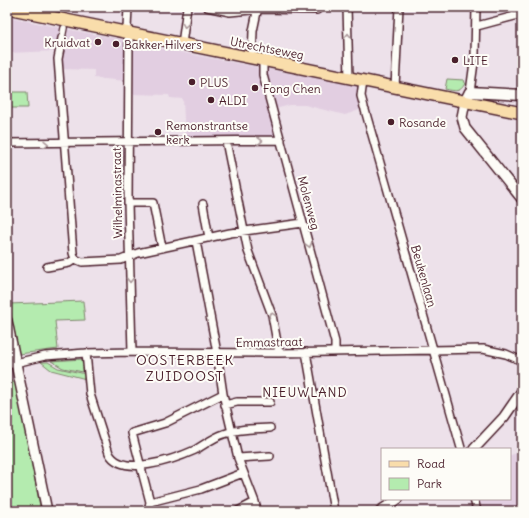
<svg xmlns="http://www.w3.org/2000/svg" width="529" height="518" viewBox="0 0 529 518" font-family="Delius,sans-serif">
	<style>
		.built { fill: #e2cee1 }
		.green { fill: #b4ebaf; stroke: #7f856d }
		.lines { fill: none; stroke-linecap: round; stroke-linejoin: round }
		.pedestrian-casing { stroke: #4a1f2b; stroke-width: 8 }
		.minor-casing { stroke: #4a1f2b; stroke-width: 10 }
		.tertiary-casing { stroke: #4a1f2b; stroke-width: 12 }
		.secondary-casing { stroke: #4a1f2b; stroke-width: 13 }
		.primary-casing { stroke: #4a1f2b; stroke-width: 14 }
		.pedestrian { stroke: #fdfcf7; stroke-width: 5.5 }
		.minor { stroke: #fdfcf7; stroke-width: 7 }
		.tertiary { stroke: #fdfcf7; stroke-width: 9 }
		.secondary { stroke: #fdfcf7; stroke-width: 10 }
		.primary { stroke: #f9ddab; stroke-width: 11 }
		.oneway { stroke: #ac999b }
		.poi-dot { fill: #4a1f2b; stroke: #fdfcf7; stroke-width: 1.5 }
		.labels { text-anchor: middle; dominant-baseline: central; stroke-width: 4; stroke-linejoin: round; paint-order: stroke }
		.poi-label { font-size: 12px; fill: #4a1f2b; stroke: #fdfcf7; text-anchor: start }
		.street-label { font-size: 12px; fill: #4a1f2b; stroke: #fdfcf7 }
		.neighbourhood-label { font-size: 13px; letter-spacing: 1px; fill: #4a1f2b; stroke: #fdfcf7 }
		.quarter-label { font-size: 14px; letter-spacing: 1px; fill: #4a1f2b; stroke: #fdfcf7 }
	</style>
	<rect width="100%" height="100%" fill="#ede1ea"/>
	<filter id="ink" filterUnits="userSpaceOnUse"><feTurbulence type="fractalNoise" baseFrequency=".025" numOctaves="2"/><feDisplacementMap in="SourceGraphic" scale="8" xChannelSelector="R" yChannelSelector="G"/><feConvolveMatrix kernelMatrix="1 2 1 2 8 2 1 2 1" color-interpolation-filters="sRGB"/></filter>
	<g filter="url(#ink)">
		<!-- built -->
		<path class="built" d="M7 17 61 28 56 51 8 53 9 80 7 83Z
			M66 29 125 40 126 81 94 78V70L62 69 61 58Z
			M133 43 257 67 275 130 274 134 271 137 185 140 183 99 170 98 169 95 131 94Z
			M268 69 358 87 362 109 345 115 305 105H290L275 109 266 76Z
			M522 452V511H482L478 499H510V455Z"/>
		<!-- green -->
		<path class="green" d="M447 79 464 80 465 83C461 93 454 91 445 89Z
			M10 92H27L28 108H10Z
			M83 301 85 320 55 321 58 349 19 354 9 304Z
			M83 359 85 371 83 372 63 368 51 361Z
			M41 362H48L58 368 86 374V379L51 370Z
			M7 378 16 384 41 511H7Z"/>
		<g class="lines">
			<defs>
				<path id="pedestrian" d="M62 38 64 28"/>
				<path id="minor" d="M128 7 127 29 129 40 128 203 132 352
					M207 7 230 12 262 9 317 10
					M347 7 349 78
					M477 26 522 14
					M62 38 58 59 59 72 73 253 75 259
					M182 44 187 7
					M252 58 253 31 258 7
					M263 60V75L335 342V352
					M363 81 361 96 364 107
					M395 87 399 7
					M470 92 475 55 476 7
					M365 110 461 448
					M226 141 248 251 272 315 279 353
					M7 143 281 140
					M128 203H153L162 248
					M203 204 209 238
					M196 241 217 353 223 394 238 458 255 502
					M47 267 69 263 75 259 82 262 121 260 138 253 230 233 303 223
					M306 352 334 511
					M86 353 90 394 109 453C122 478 175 459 195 450 204 445 214 437 224 434 239 428 255 429 270 428
					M7 365 45 356 86 353 132 352 279 353 483 349 506 354 522 361
					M225 405 237 402H270
					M238 458 270 456
					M474 499 477 511
					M150 502 201 489 243 473
					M148 511 150 502 132 433 165 423 223 394
					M238 511 255 502 257 511"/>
				<path id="tertiary" d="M465 102 462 117 465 128 522 199
					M7 321 47 511
					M474 449 504 417 522 391
					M380 511 398 499"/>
				<path id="secondary" d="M465 102 470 92 522 95"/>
				<path id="primary" d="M7 8 522 113"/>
			</defs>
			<!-- pedestrian casing -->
			<use href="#pedestrian" class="pedestrian-casing"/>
			<!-- minor casing -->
			<use href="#minor" class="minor-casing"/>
			<!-- tertiary casing -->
			<use href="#tertiary" class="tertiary-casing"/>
			<!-- secondary casing -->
			<use href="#secondary" class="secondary-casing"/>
			<!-- primary casing -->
			<use href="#primary" class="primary-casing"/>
			<!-- pedestrian -->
			<use href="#pedestrian" class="pedestrian"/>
			<!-- minor -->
			<use href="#minor" class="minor"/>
			<!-- tertiary -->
			<use href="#tertiary" class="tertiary"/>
			<!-- secondary -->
			<use href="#secondary" class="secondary"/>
			<!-- primary -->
			<use href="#primary" class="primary"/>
		</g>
		<!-- one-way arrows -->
		<defs><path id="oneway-chevron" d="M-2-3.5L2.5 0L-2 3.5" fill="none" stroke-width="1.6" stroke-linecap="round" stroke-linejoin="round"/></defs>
		<g class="oneway">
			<use href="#oneway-chevron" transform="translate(185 25) rotate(99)"/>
			<use href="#oneway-chevron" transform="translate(348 36) rotate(-91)"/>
			<use href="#oneway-chevron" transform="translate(260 141) rotate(-1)"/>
			<use href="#oneway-chevron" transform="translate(46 144) rotate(1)"/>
			<use href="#oneway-chevron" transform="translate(309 245) rotate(75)"/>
			<use href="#oneway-chevron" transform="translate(130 280) rotate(89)"/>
			<use href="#oneway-chevron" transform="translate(272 315) rotate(-107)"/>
		</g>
	</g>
	<!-- markers -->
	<g class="poi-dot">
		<circle cx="98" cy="42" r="4"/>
		<circle cx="116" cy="44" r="4"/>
		<circle cx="455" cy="60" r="4"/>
		<circle cx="192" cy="82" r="4"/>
		<circle cx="255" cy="88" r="4"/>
		<circle cx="211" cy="100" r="4"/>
		<circle cx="391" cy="122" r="4"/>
		<circle cx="158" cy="132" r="4"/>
	</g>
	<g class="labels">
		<!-- poi labels -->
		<g class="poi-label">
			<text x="90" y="42" text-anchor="end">Kruidvat</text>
			<text x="124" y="44">Bakker Hilvers</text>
			<text x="463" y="60">LITE</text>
			<text x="200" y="82">PLUS</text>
			<text x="263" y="88">Fong Chen</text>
			<text x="219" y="100">ALDI</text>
			<text x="399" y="122">Rosande</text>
			<text x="166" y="125">Remonstrantse<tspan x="166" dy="14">kerk</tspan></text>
		</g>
		<!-- street labels -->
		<g class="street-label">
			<text transform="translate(267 48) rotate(11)">Utrechtseweg</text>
			<text transform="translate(117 193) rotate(-91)">Wilhelminastraat</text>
			<text transform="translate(309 203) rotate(75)">Molenweg</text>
			<text transform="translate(424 276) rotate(74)">Beukenlaan</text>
			<text transform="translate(269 342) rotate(-1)">Emmastraat</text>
		</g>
		<!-- neighbourhood labels -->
		<g class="neighbourhood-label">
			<text x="305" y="392">NIEUWLAND</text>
		</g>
		<!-- quarter labels -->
		<g class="quarter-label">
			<text x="185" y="360">OOSTERBEEK<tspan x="185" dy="16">ZUIDOOST</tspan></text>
		</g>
	</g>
	<!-- margin -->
	<rect width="529" height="518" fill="none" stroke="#fdfcf7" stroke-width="24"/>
	<rect x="12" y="12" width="505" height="494" fill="none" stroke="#4a1f2b" stroke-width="1.5" filter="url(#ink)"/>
	<!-- legend -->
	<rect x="381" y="448" width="130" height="52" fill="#fdfcf7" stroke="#b5a4a5"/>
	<rect x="389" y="461" width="20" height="6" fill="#f9ddab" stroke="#b5a4a5"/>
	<text x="417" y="468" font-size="12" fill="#4a1f2b">Road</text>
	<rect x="389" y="478" width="20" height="12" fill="#b4ebaf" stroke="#b5a4a5"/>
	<text x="417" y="488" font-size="12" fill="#4a1f2b">Park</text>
</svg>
